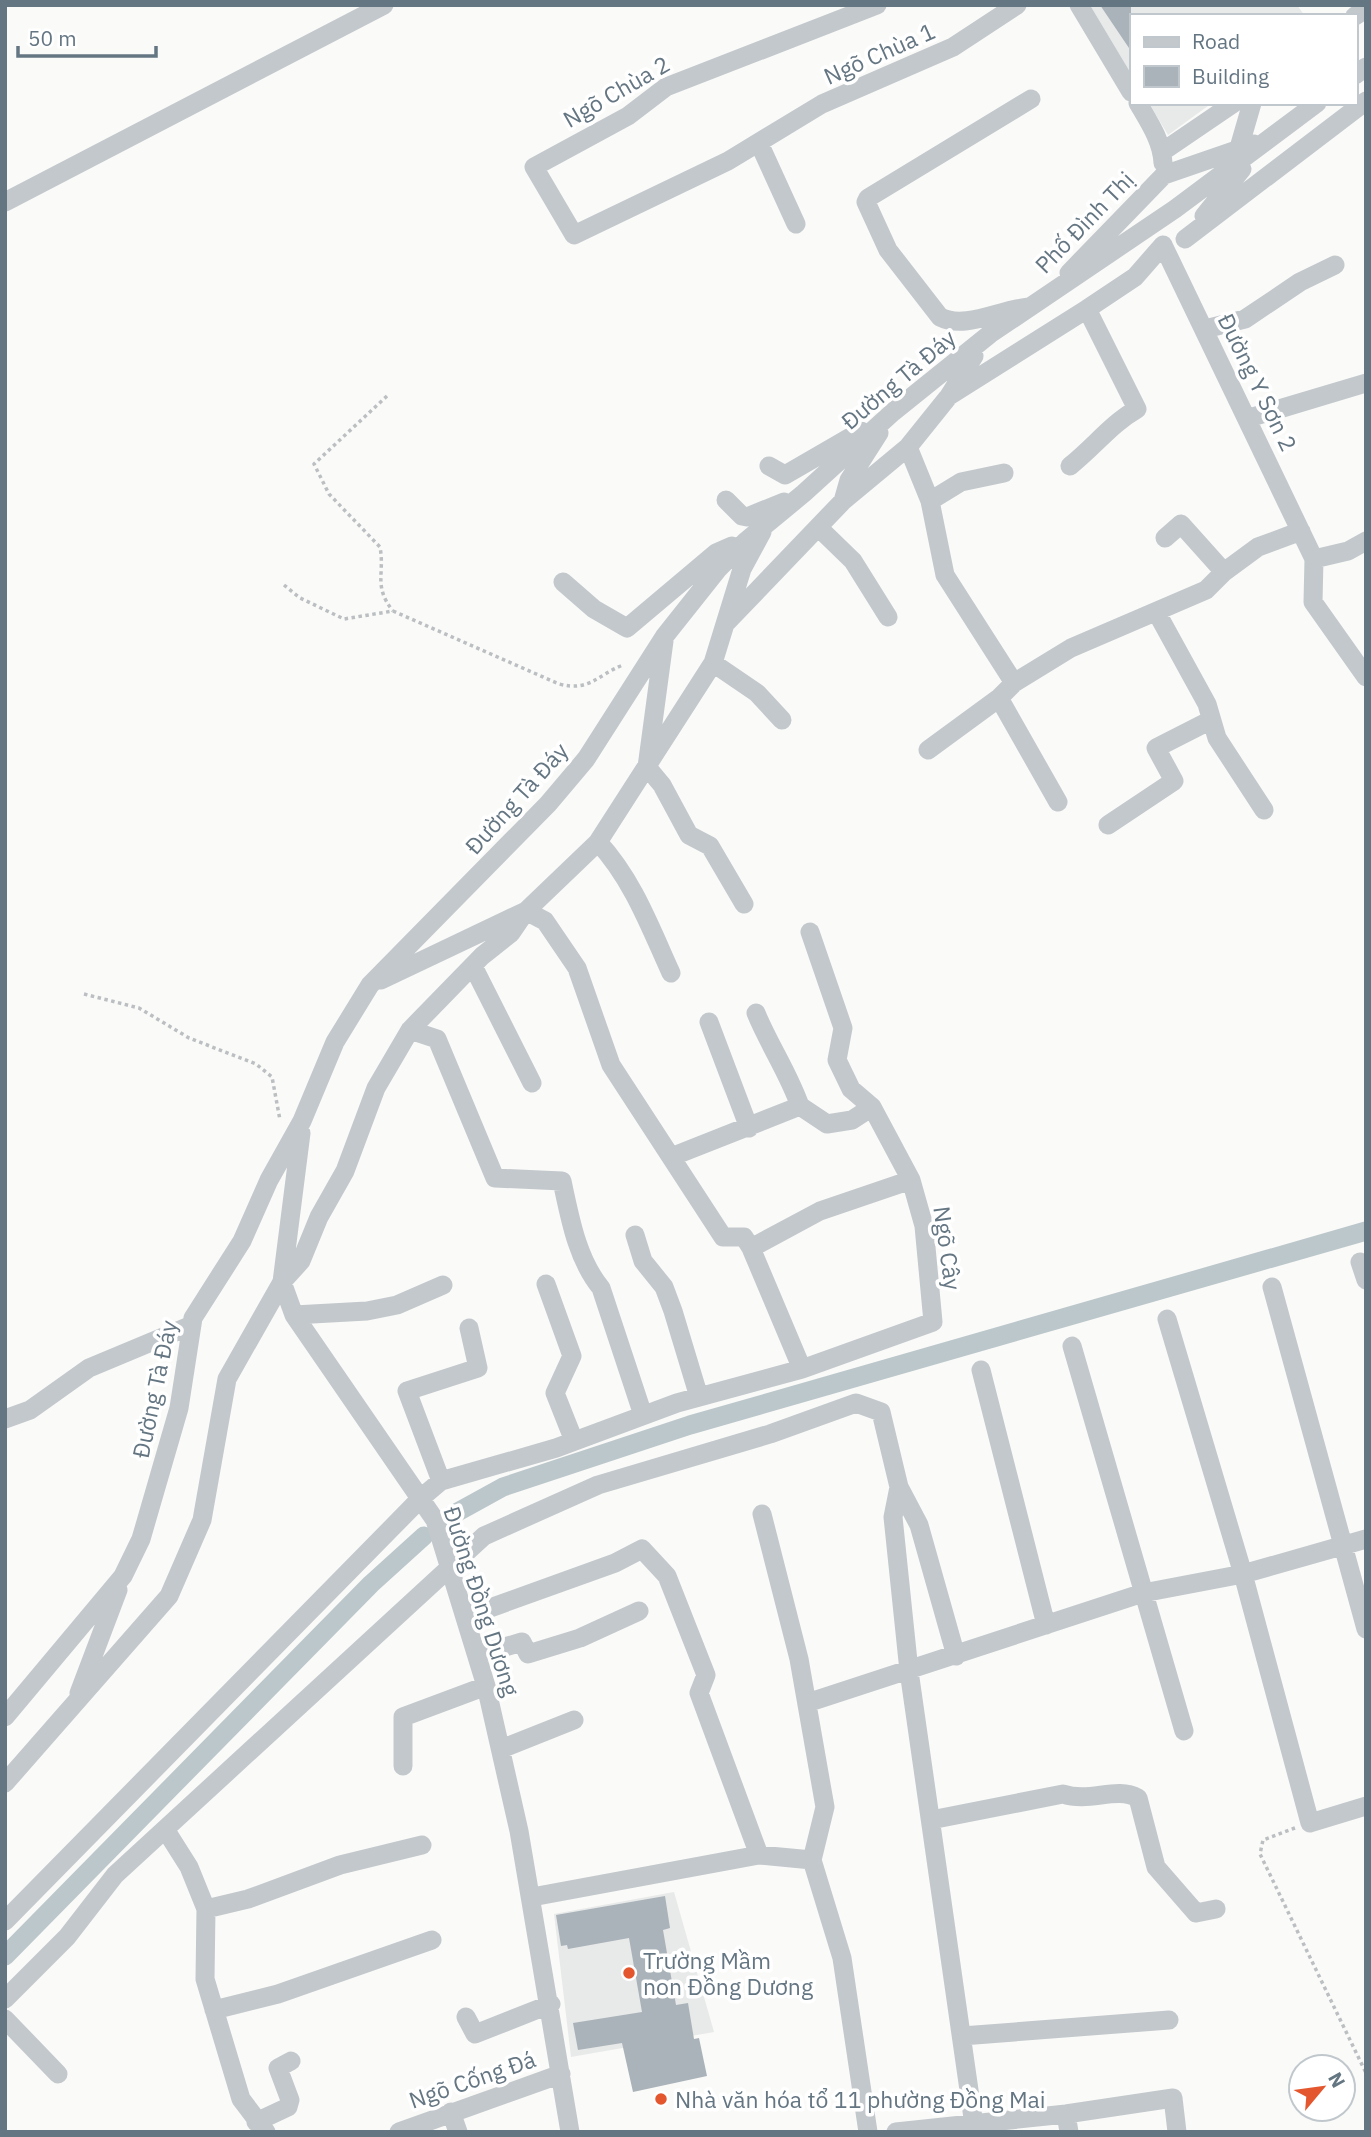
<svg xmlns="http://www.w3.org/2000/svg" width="1371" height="2137" viewBox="0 0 1371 2137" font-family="'IBM Plex Sans',sans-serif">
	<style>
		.built { fill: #e8e9e9 }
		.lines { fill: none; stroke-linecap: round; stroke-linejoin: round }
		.canal { stroke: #bbc7cb; stroke-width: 19 }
		.building { fill: #aab3b9 }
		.path { stroke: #bbbfc2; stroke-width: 3.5; stroke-dasharray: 3.5 3.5; stroke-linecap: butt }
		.minor { stroke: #c3c8cc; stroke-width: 19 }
		.poi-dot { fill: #e4572e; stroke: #fff; stroke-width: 2.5 }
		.labels { text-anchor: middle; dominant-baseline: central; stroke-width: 7; stroke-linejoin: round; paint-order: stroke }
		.street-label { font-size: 23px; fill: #657683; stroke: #fff }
		.poi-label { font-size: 23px; fill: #657683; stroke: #fff; text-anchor: start }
	</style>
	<rect width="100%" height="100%" fill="#fafaf8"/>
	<!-- built -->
	<path class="built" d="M1090 5H1297L1305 16H1131V74Z
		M1149 103H1212L1168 135Z
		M674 1892 714 2032 571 2057 554 1914Z"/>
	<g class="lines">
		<!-- canal -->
		<path class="canal" d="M443 1520 503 1487 690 1425 1366 1231
			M5 1956 371 1584 424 1536"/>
	</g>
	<!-- building -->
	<path class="building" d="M1100 5H1131V51Z
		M665 1896 670 1928 663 1930 676 2005 688 2003 694 2039 699 2038 707 2076 633 2092 622 2043 578 2050 573 2023 642 2012 629 1938 568 1949 567 1945 561 1946 556 1915Z"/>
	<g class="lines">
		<!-- path -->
		<path class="path" d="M387 396 314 464 329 494 380 547C385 574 373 586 393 611
			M284 585 300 598 344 619 393 611 559 684C590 692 597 675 623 665
			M84 994 139 1008 189 1038 256 1064 272 1077 280 1120
			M1295 1828 1263 1840 1260 1854 1366 2073"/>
		<!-- minor -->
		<path class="minor" d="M877 5 666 87 628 116 534 167 574 235 728 161 822 104 953 47 1017 5
			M1079 5 1131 92
			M1355 16 1366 9
			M1355 75 1366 67
			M1138 103C1149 122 1162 141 1163 163
			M759 143 796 224
			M1239 148 1252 103
			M1162 152 1234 103
			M5 202 384 5
			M1204 216 1242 169
			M1185 239 1366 101
			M1163 245 1314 559 1313 602 1366 677
			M1069 273 1164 175 1254 144
			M1029 307C1001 309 965 330 940 317L888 250 866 202 868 198 1031 99
			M1205 329 1245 319 1300 282 1335 265
			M949 396 1087 309
			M1249 418 1366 383
			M908 447 930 501 945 575 1014 683
			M769 466 785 475 861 431
			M1070 466C1094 447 1111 424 1137 409L1087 309 1135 277 1163 245
			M726 500 742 516 747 517 784 502
			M843 501 849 480 879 433
			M930 501 961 482 1004 473
			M818 527 853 561 888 617
			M1165 538 1181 524 1224 572
			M1314 559 1348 551 1366 541
			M563 582 594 609 627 628 716 553 732 546
			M1157 613 1207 704 1217 738 1264 810
			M727 622 843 501 908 447 949 396 974 356
			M664 641 647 767 662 785 689 835 710 846 744 904
			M713 663 757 693 782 720
			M999 698 1058 802
			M928 750 999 698 1014 683 1071 648 1206 590 1224 572 1258 547 1301 531
			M1108 825 1174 781 1156 748 1211 720
			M598 842C633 880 650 927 671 973
			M473 966 532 1083
			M381 980 526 911 598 842 713 663 742 569 762 532
			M756 1013C769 1045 788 1072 800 1106
			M709 1022 749 1128
			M410 1030 437 1039 495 1178 562 1181C570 1218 577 1259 601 1288L643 1415
			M301 1133 282 1282 294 1315 435 1520 486 1686 519 1831 570 2132
			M671 1157 800 1106 827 1124 852 1120 872 1107 851 1089 837 1060 843 1028 810 932
			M635 1235 643 1261 664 1287 673 1311 699 1397
			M751 1248 820 1211 911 1180
			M1360 1262 1366 1280
			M546 1284 572 1356 555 1393 574 1441
			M1272 1287 1366 1629
			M294 1315 367 1311 397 1305 443 1285
			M1167 1319 1243 1574 1310 1823 1366 1806
			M1072 1346 1184 1731
			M981 1370 1046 1625
			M5 1419 30 1410 89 1368 192 1325
			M441 1481 407 1391 478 1368 469 1328
			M899 1487 893 1517 909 1671 975 2132
			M762 1514 799 1659 825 1807 812 1860 842 1958 868 2132
			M465 1617 615 1563 642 1549 667 1576 706 1675 699 1693 759 1855 532 1897
			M477 1655 522 1642 528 1654 580 1638 639 1611
			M79 1693 118 1590
			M807 1703 1143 1593 1243 1574 1366 1539
			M5 1717 123 1576 141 1539 179 1408 193 1318 242 1241 269 1180 302 1121 335 1042 370 985 548 804 586 759 664 637 718 569 746 541 804 493 893 412 990 334 1175 209 1317 103
			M501 1749 574 1720
			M403 1766V1717L486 1686
			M5 1783 169 1596 202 1520 227 1379 282 1282 301 1261 319 1217 345 1171 376 1088 410 1030 482 956 511 933 526 911 545 921 577 968 611 1065 723 1237H744L751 1248 802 1369
			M931 1820 1063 1794C1090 1803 1116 1786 1138 1798L1156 1867 1196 1913 1216 1909
			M165 1829 189 1867 206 1909 205 1979 241 2099 266 2132
			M759 1855 812 1860
			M206 1909 248 1899 340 1865 422 1845
			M5 1921 421 1498 441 1481 556 1448 677 1403 802 1369 933 1322 924 1226 911 1180 872 1107
			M5 1999 67 1937 115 1875 484 1536 598 1485 770 1434 856 1403 881 1412 899 1487 919 1525 956 1656
			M214 2010 278 1994 432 1940
			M466 2017 475 2034 551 2004
			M5 2019 58 2074
			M962 2036 1169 2020
			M451 2112 458 2132
			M1066 2114 1069 2132
			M256 2122 288 2107 290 2100 278 2068 291 2061
			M399 2132 561 2074
			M896 2132 1066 2114 1173 2098 1177 2132"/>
	</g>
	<!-- markers -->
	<g class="poi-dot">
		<circle cx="629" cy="1973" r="7"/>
		<circle cx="661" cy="2099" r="7"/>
	</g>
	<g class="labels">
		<!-- street labels -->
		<g class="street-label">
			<text transform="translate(879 53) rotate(-24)">Ngõ Chùa 1</text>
			<text transform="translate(616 91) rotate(-30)">Ngõ Chùa 2</text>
			<text transform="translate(1084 222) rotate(-46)">Phố Đình Thị</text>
			<text transform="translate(898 379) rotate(-40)">Đường Tà Đáy</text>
			<text transform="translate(1258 382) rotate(64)">Đường Y Sơn 2</text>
			<text transform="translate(516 798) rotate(-48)">Đường Tà Đáy</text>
			<text transform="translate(948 1248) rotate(82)">Ngõ Cây</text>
			<text transform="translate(154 1389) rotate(-78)">Đường Tà Đáy</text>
			<text transform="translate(482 1601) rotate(72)">Đường Đồng Dương</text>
			<text transform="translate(472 2079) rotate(-19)">Ngõ Cống Đá</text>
		</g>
		<!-- poi labels -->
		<g class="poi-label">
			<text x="643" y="1960">Trường Mầm<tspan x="643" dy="26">non Đồng Dương</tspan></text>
			<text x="675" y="2099">Nhà văn hóa tổ 11 phường Đồng Mai</text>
		</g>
	</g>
	<!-- border -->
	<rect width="1371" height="2137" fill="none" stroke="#657683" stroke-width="14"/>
	<!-- legend -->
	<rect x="1130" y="14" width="228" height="91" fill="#ffffff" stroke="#c1c8cd" stroke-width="2"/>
	<rect x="1144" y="37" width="35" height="10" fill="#c3c8cc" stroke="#c1c8cd" stroke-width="2"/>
	<text x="1192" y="49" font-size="21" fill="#657683">Road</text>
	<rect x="1144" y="66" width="35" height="21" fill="#aab3b9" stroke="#c1c8cd" stroke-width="2"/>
	<text x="1192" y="84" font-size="21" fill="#657683">Building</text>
	<!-- north arrow -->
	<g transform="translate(1322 2088) rotate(61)"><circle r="33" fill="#ffffff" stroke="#c1c8cd" stroke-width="2"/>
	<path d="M0-5L12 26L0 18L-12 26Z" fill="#e4572e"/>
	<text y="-10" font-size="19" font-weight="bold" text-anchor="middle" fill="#657683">N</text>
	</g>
	<!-- scale -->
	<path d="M18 46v10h138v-10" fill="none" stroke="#657683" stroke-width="3.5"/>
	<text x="28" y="46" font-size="21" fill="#657683" stroke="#ffffff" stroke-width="5" paint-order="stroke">50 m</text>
</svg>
